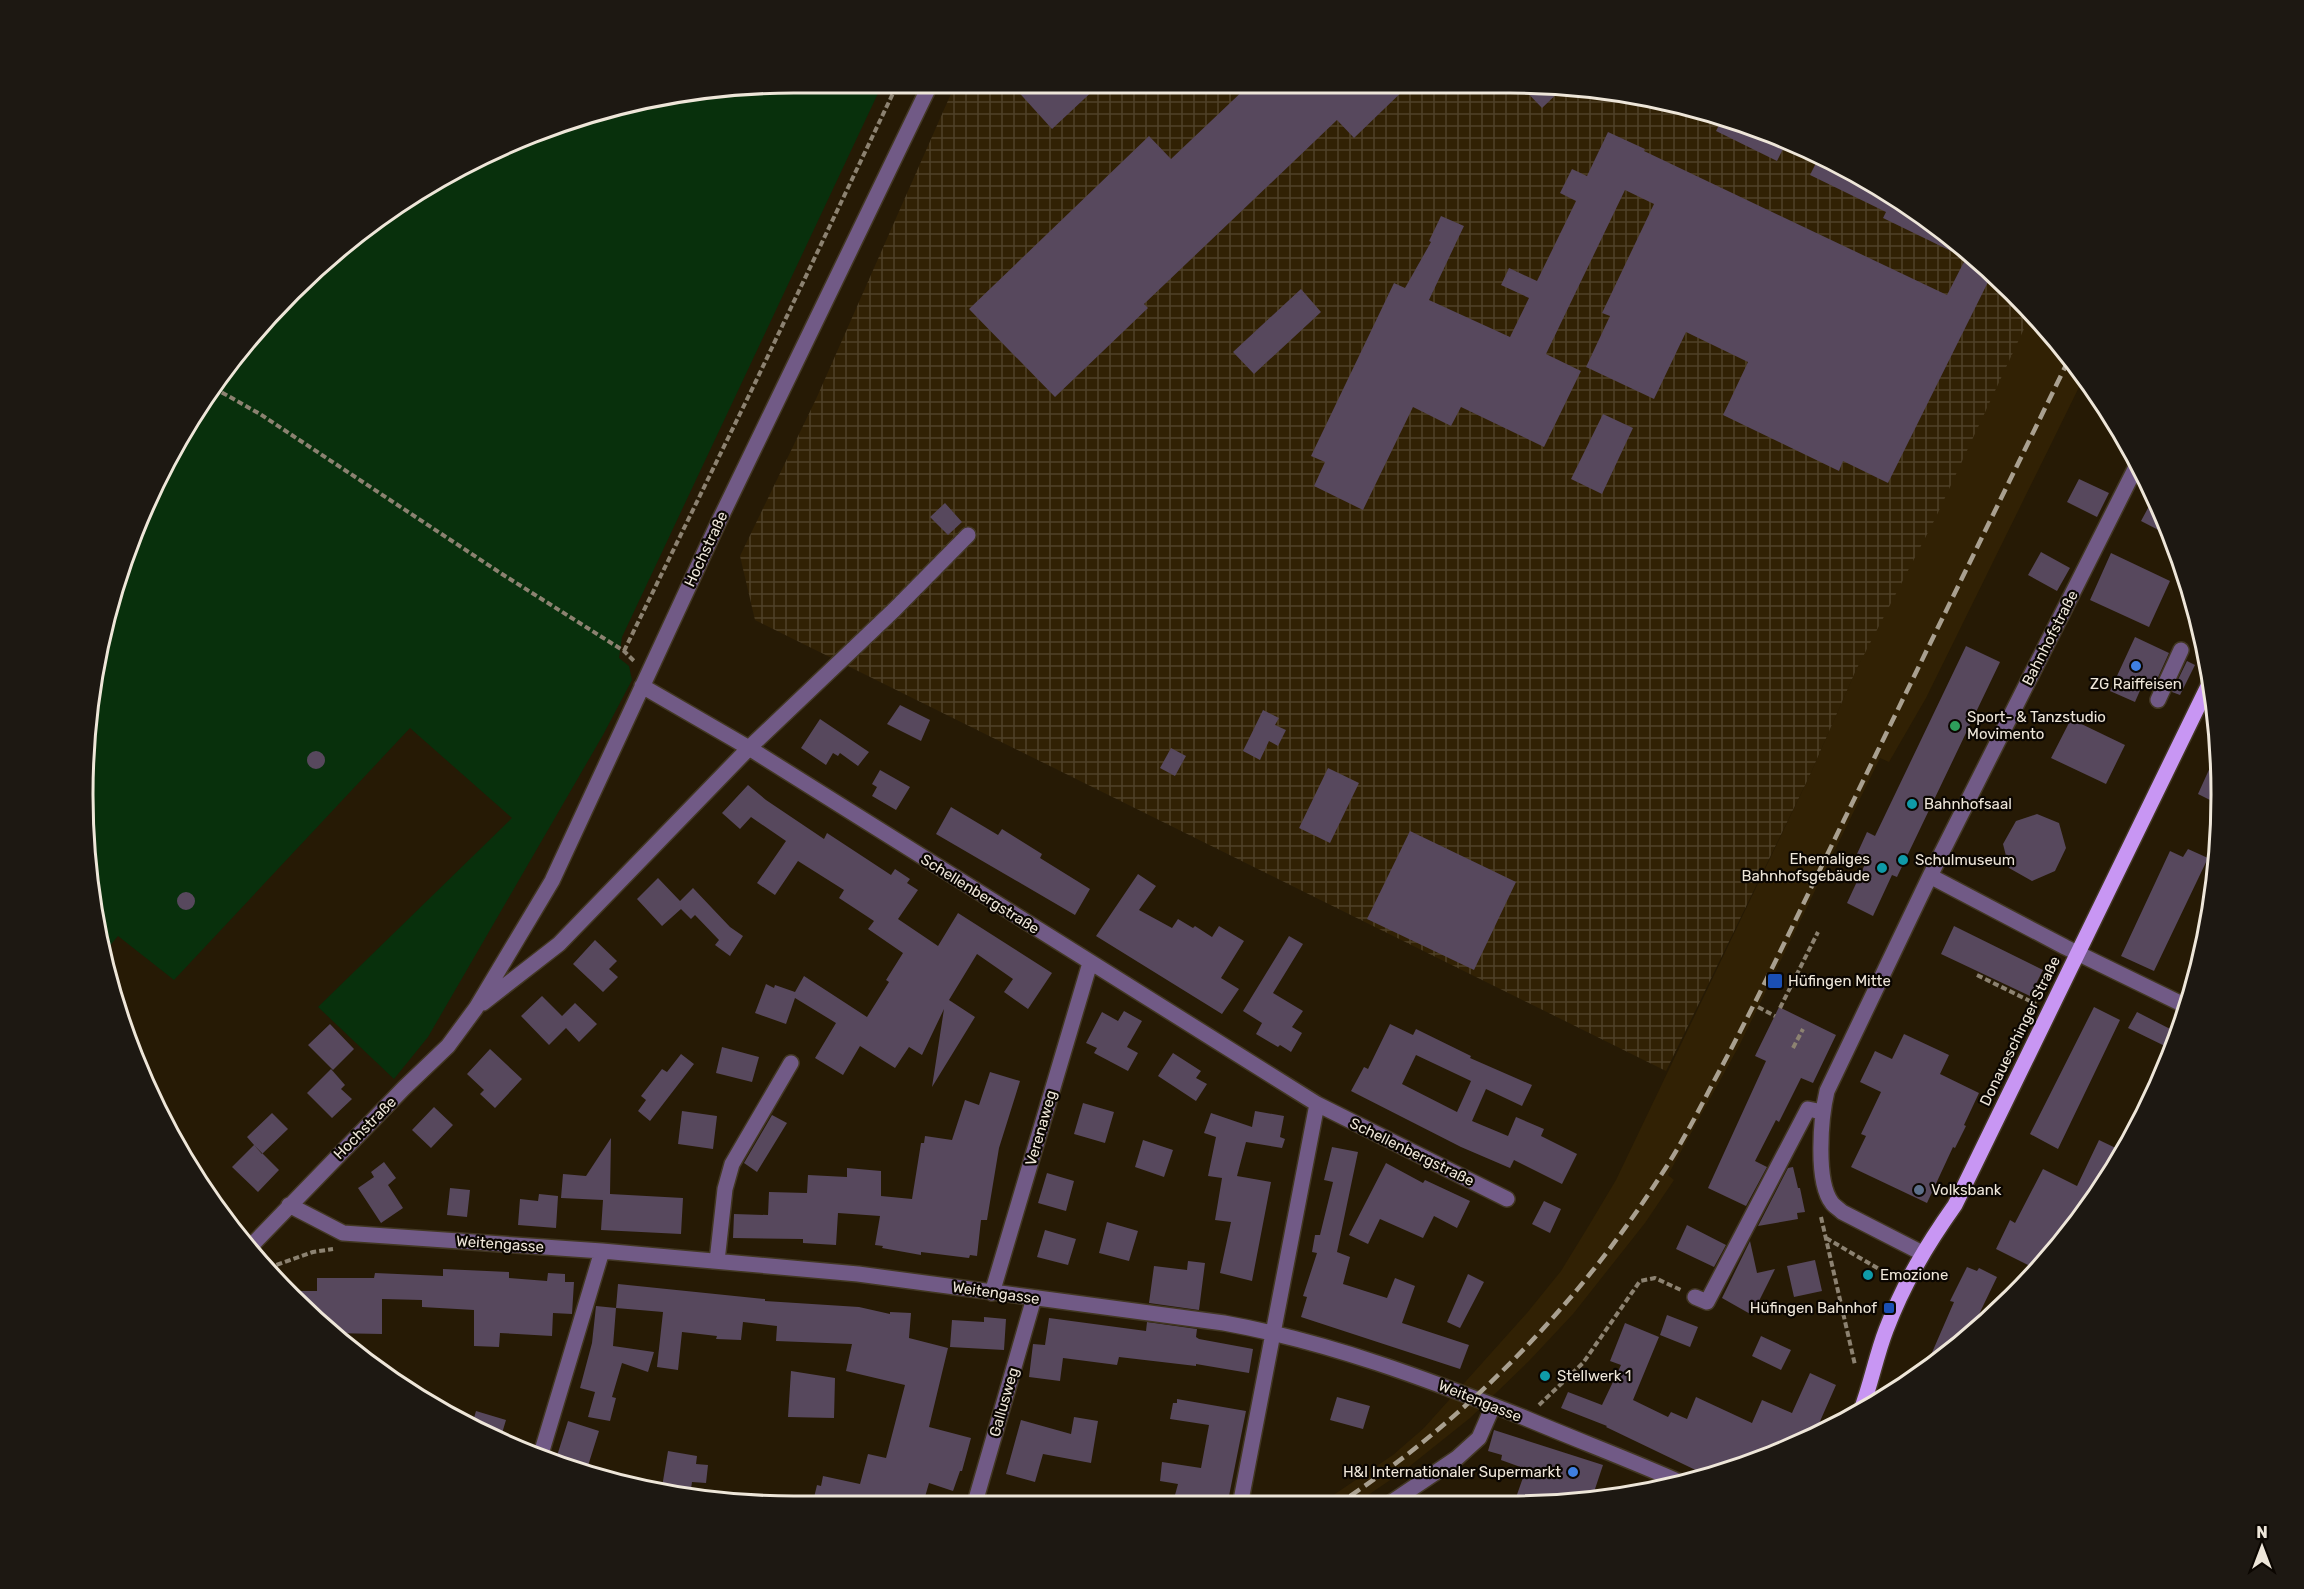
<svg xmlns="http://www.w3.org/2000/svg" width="2304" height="1589" viewBox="0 0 2304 1589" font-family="Rubik,sans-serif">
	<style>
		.built { fill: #312104 }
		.industrial { fill: url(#industrial-grid) }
		.green { fill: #08300c }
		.building { fill: #57485d; fill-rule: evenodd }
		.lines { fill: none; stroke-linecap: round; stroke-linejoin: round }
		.minor-casing { stroke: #423723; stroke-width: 18 }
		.major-casing { stroke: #423723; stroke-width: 18 }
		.path { stroke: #8c8271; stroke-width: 4; stroke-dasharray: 6 3; stroke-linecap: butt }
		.minor { stroke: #715a86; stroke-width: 15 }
		.major { stroke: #c896f3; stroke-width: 15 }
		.rail { stroke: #a9a090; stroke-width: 4.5; stroke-dasharray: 12 6; stroke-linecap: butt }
		.shop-dot { fill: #3f7fe0; stroke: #0b0601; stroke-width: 2 }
		.leisure-dot { fill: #2e9e5b; stroke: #0b0601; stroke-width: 2 }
		.culture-dot { fill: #0f9aa8; stroke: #0b0601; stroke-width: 2 }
		.transit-dot { fill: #1a4fb4; stroke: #0b0601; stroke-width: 2 }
		.service-dot { fill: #5c6f8a; stroke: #0b0601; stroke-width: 2 }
		.labels { text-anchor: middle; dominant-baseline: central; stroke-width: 4.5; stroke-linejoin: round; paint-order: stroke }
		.street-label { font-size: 15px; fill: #eee6d9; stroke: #0b0601 }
		.poi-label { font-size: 15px; fill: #eee6d9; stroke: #0b0601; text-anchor: start }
		.rim { fill: none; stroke: #eee6d9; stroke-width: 3 }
	</style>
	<defs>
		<pattern id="industrial-grid" width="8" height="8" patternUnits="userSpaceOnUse" patternTransform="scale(1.5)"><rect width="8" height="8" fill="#312104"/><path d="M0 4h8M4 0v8" fill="none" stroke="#4f4128"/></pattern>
	</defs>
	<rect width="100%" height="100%" fill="#261a05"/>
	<!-- built -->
	<path class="built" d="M2031 314 2084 377 1926 698 1889 762 1880 758 1739 1046 1668 1175 1674 1180 1645 1223 1573 1314 1529 1361 1470 1418 1405 1470 1352 1506H1317L1393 1455 1424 1428 1527 1313 1561 1271 1588 1227 1616 1180 1809 777 1856 670Z"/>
	<!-- industrial -->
	<path class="industrial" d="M1509 83 1648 96 1825 156 1905 203 2013 291 2031 314 1935 519 1856 670 1809 777 1666 1071 755 620 740 556 817 397 954 87Z"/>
	<!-- green -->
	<path class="green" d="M881 87 622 637 619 658 629 666 632 680 603 735 428 1037 394 1079 318 1007 512 818 410 728 174 980 118 936 102 955 96 934 84 748 107 611 137 522 230 361 291 291 399 203 566 120 701 89Z"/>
	<!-- building -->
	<path class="building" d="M1411 83 1354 138 1337 120 1144 304 1148 308 1055 397 969 309 1149 136 1171 159 1250 84Z
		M1518 83 1542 86 1563 88 1542 108Z
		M1013 86H1098L1052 129Z
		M1721 121 1786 143 1777 161 1716 131Z
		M1608 132 1645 149 1644 151 1947 295 1968 254 1992 274 1888 483 1843 461 1839 471 1723 415 1748 362 1686 332 1654 399 1586 367 1610 316 1602 313 1654 204 1625 190 1546 354 1581 371 1544 447 1461 407 1451 426 1413 407 1363 510 1314 486 1325 462 1311 456 1394 283 1405 288 1431 242 1429 241 1441 216 1464 226 1429 300 1510 337 1529 298 1501 285 1509 268 1537 281 1576 201 1560 193 1572 169 1587 176Z
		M1820 155 1905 203 1961 248 1957 254 1883 218 1886 212 1810 175Z
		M1301 289 1321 312 1254 374 1233 352Z
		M1603 414 1633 428 1602 494 1571 479Z
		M2079 479 2109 493 2097 517 2067 502Z
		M2154 497 2167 522 2172 537 2141 521Z
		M945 503 962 522 948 535 930 517Z
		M2041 552 2070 568 2057 591 2028 575Z
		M2111 553 2170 581 2149 627 2090 600Z
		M2135 637 2169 653 2155 684 2145 679 2135 702 2110 691Z
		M1966 646 2000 662 1897 877 1892 875 1873 916 1847 903 1866 862 1863 861 1864 858 1857 854 1867 832 1875 836Z
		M2187 661 2195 665 2180 695 2172 692Z
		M900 705 930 720 921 741 887 724Z
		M1263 710 1279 718 1275 725 1286 730 1278 746 1269 741 1260 760 1243 751Z
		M820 719 869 752 858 766 840 753 838 756 833 753 826 765 801 748Z
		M2071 719 2125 745 2106 784 2051 758Z
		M1171 748 1186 756 1175 776 1160 768Z
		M307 760a9 9 0 1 1 18 0a9 9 0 1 1-18 0Z
		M2217 752 2222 794 2220 805 2198 794Z
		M1328 768 1359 783 1330 843 1299 828Z
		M880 770 910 787 896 810 872 796 877 787 872 784Z
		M748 785 766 800 824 839 827 833 891 875 895 869 910 879 907 883 918 890 898 919 938 946 958 913 1052 973 1028 1009 1004 992 1013 979 977 954 949 1000 975 1017 932 1087 944 1009 922 1055 909 1047 895 1068 860 1046 843 1075 815 1058 836 1023 795 998 786 1024 755 1013 766 984 774 988 775 985 795 992 804 976 867 1017 889 982 886 980 903 953 868 929 874 921 839 898 844 890 798 861 775 895 757 883 786 841 751 817 740 829 722 813Z
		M951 807 998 835 1002 829 1042 854 1040 858 1090 889 1075 915 936 834Z
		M2037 814 2059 823 2066 848 2055 871 2032 881 2009 868 2003 844 2016 821Z
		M1410 831 1516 882 1474 970 1367 919Z
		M2188 849 2208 858 2154 971 2121 956 2170 851 2183 857Z
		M1138 874 1156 886 1139 910 1172 928 1178 919 1193 928 1195 926 1212 937 1219 926 1244 941 1221 978 1239 989 1222 1014 1096 936Z
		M658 878 680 901 693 888 730 927 743 936 730 956 715 945 719 940 695 915 691 919 681 909 662 926 637 899Z
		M177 901a9 9 0 1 1 18 0a9 9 0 1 1-18 0Z
		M1954 926 2043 970 2030 996 1941 954Z
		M1289 936 1303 944 1273 993 1303 1011 1292 1027 1302 1033 1291 1052 1280 1045 1278 1047 1256 1034 1262 1023 1243 1011Z
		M595 940 617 961 609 969 618 977 603 992 573 964Z
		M542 996 562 1016 575 1003 597 1024 579 1042 566 1028 549 1045 521 1016Z
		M1779 1007 1836 1035 1813 1083 1801 1078 1779 1122 1776 1120 1755 1161 1767 1167 1746 1206 1708 1188 1766 1061 1755 1056Z
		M2094 1007 2120 1020 2058 1149 2030 1134Z
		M1124 1011 1142 1021 1127 1047 1138 1053 1128 1071 1094 1053 1097 1048 1086 1043 1102 1012 1118 1021Z
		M2137 1012 2178 1033 2173 1050 2128 1028Z
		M330 1024 354 1049 333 1070 308 1045Z
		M1390 1024 1413 1035 1416 1029 1471 1056 1470 1058 1532 1085 1522 1106 1486 1089 1472 1121 1508 1136 1516 1117 1544 1129 1541 1136 1577 1154 1562 1184 1514 1160 1510 1168 1461 1147 1351 1091 1364 1067 1368 1069ZM1416 1055 1471 1081 1457 1112 1402 1084Z
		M1904 1034 1949 1055 1940 1074 1979 1093 1964 1125 1966 1126 1955 1148 1953 1147 1927 1203 1851 1167 1866 1136 1861 1134 1881 1092 1860 1082 1875 1051 1892 1059Z
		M722 1047 759 1057 752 1082 716 1073Z
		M490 1049 522 1079 495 1108 480 1094 484 1090 467 1074Z
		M1173 1053 1201 1071 1196 1078 1207 1084 1196 1101 1158 1076Z
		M681 1054 694 1064 650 1121 638 1111 646 1100 641 1096 662 1069 667 1072Z
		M331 1069 345 1085 341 1089 352 1099 332 1118 307 1093Z
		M990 1072 1020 1081 999 1148 987 1220H981L977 1256 970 1255 969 1258 921 1252V1255L882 1248 883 1246 875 1245 880 1216 838 1213 836 1245 803 1243V1239L733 1238 734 1214 768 1215 769 1192 807 1193 808 1175 847 1177V1168L881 1171V1196L912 1199 921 1143H924L925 1136 952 1140 965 1100 979 1105Z
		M1083 1103 1114 1112 1105 1143 1074 1134Z
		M434 1107 453 1125 431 1148 412 1130Z
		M682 1111 717 1116 713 1149 678 1144Z
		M1255 1111 1284 1116 1280 1137 1285 1139 1282 1148 1246 1142 1237 1176 1271 1182 1252 1281 1220 1273 1231 1222 1215 1220 1222 1178 1208 1176 1216 1137 1204 1133 1211 1113 1252 1127Z
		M272 1113 288 1129 262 1154 247 1137Z
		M772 1115 787 1123 757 1172 744 1163Z
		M611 1138 610 1194 683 1198 681 1234 601 1230 603 1200 561 1198 563 1174 586 1176Z
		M1143 1140 1173 1150 1164 1177 1135 1167Z
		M2099 1140 2122 1151 2102 1190 2053 1249 2047 1244 2037 1265 2032 1262 2030 1266 1996 1249 2010 1220 2015 1223 2043 1169 2077 1186Z
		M254 1145 279 1170 258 1192 232 1167Z
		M1332 1147 1358 1152 1337 1252 1350 1257 1343 1284 1387 1298 1395 1278 1415 1286 1402 1323 1469 1345 1460 1369 1301 1317 1307 1297 1303 1296 1317 1253 1312 1252 1315 1235H1320L1333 1182 1324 1180Z
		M384 1162 396 1178 388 1185 403 1208 381 1223 358 1188 374 1177 371 1172Z
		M1386 1163 1423 1183 1425 1180 1470 1201 1457 1228 1434 1216 1423 1238 1380 1219 1368 1244 1349 1235Z
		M1793 1167 1798 1188H1800L1805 1212 1797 1213 1798 1219 1758 1226 1788 1168Z
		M1047 1173 1074 1181 1066 1211 1038 1203Z
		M450 1188 470 1190 467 1217 447 1215Z
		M539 1194 558 1196 556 1228 518 1225 520 1199 538 1201Z
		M1544 1201 1561 1209 1550 1233 1532 1224Z
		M1107 1222 1138 1231 1129 1261 1099 1253Z
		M1687 1225 1726 1245 1714 1267 1676 1249Z
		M1045 1230 1076 1239 1068 1265 1037 1257Z
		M1750 1241 1757 1273 1775 1269 1752 1315 1722 1298Z
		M1815 1260 1822 1291 1794 1297 1787 1266Z
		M1188 1261 1205 1263 1199 1310 1149 1303 1154 1266 1187 1270Z
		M1967 1267 1977 1271 1979 1268 1997 1277 1970 1333 1924 1371 1954 1302 1950 1301Z
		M443 1269 509 1272V1278L547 1281 548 1273 565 1274V1282H574L572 1314 553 1313 552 1336 500 1333 499 1347 474 1346V1310L422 1307V1300L382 1299V1334L331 1333 286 1291H317V1278H374L375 1273 443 1276Z
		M1468 1274 1484 1282 1460 1328 1447 1322Z
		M618 1284 765 1299V1301L859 1307 890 1314V1312L911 1313 909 1338 948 1348 929 1427 971 1438 962 1471H960L953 1491 929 1483 925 1497 919 1496 916 1506H812L817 1485 821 1486 823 1476 860 1484 868 1454 886 1458 905 1385 846 1371 852 1344 776 1341 777 1326 743 1322 741 1340 716 1339 717 1336 682 1332 678 1370 657 1367 663 1312 616 1308Z
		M596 1306 616 1308 613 1346 654 1352 648 1372 622 1363 612 1397 616 1398 610 1421 588 1417 595 1392 580 1388 592 1343Z
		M1667 1315 1698 1327 1690 1347 1660 1335Z
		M984 1317 1006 1319 1004 1350 950 1347 952 1320 984 1322Z
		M1049 1318 1146 1331 1147 1322 1197 1329 1196 1337 1199 1339 1253 1349 1249 1373 1196 1364V1366L1119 1357 1117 1365 1063 1358 1060 1381 1029 1377 1033 1344 1045 1345Z
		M1625 1323 1659 1337 1633 1400 1668 1417 1671 1412 1687 1419 1696 1397 1752 1423 1762 1400 1792 1413 1810 1373 1836 1385 1814 1435 1782 1452 1706 1475 1606 1427 1607 1426 1561 1408 1568 1392 1602 1405 1621 1365 1610 1361Z
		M1761 1336 1791 1350 1781 1370 1752 1356Z
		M791 1371 835 1378 834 1418 788 1417Z
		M1337 1397 1370 1406 1363 1429 1330 1420Z
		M1177 1399 1246 1411 1227 1506H1172L1178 1484 1160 1481 1162 1462 1201 1468 1209 1425 1170 1419 1173 1403H1177Z
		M476 1411 506 1420 500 1440 471 1428Z
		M1074 1417 1098 1421 1091 1463 1043 1454 1035 1482 1006 1474 1021 1420 1071 1434Z
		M568 1421 599 1431 587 1469 556 1459Z
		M1494 1430 1603 1465 1592 1498 1513 1506 1526 1469 1501 1460 1502 1455 1488 1451Z
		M668 1451 697 1456 696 1464 708 1465 706 1483 692 1482 690 1496 661 1493Z"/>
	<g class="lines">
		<defs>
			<path id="minor" d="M642 686 749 748 1317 1104 1507 1199
				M2158 700 2181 650
				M1930 876 2065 947 2186 1006
				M483 1003 559 944 749 748 894 610 968 535
				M289 1205 343 1233 602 1251 858 1274 1224 1323C1329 1342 1427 1379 1525 1418 1577 1440 1630 1460 1682 1483
				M251 1246 404 1088 448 1046 476 1008 552 881 720 519 929 87
				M1922 1253 1842 1212C1839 1209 1834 1206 1832 1203 1815 1181 1821 1116 1827 1091L1930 876 2137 465
				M717 1261 725 1189 732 1164 791 1063
				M992 1293 1090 963
				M1695 1297 1707 1302 1808 1109 1822 1112
				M541 1454 602 1251
				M1242 1495 1317 1104
				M974 1506 1034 1298
				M1386 1506 1457 1458 1479 1438 1493 1406"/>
			<path id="major" d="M1861 1410C1871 1384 1876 1356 1886 1330 1904 1283 1926 1246 1955 1205L2210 682"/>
		</defs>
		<!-- minor casing -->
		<use href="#minor" class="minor-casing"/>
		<!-- major casing -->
		<use href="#major" class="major-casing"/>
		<!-- path -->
		<path class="path" d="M214 388 260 414 502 574 624 651 635 662
			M624 651 756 381 896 87
			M1977 975 2036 1004
			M1758 1007 1775 1016
			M1780 1008 1818 932
			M1793 1048 1803 1029
			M1821 1217 1855 1365
			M1826 1238 1884 1272
			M268 1268 313 1252 333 1249
			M1539 1405 1583 1363 1640 1281 1655 1278 1681 1290"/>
		<!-- minor -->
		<use href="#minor" class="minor"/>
		<!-- major -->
		<use href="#major" class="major"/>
		<!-- rail -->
		<path class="rail" d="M1335 1506C1467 1420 1579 1304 1663 1172 1682 1143 1698 1112 1714 1081 1760 996 1801 908 1844 820 1919 666 1994 513 2069 359"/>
	</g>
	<!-- markers -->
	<g class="shop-dot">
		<circle cx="2136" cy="666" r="6"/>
		<circle cx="1573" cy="1472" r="6"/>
	</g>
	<circle class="leisure-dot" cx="1955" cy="726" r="6"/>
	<g class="culture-dot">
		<circle cx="1912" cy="804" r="6"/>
		<circle cx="1903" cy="860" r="6"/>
		<circle cx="1882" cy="868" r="6"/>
		<circle cx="1868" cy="1275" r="6"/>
		<circle cx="1545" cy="1376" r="6"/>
	</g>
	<g class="transit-dot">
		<rect x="1767" y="973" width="16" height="16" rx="3"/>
		<rect x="1883" y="1302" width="12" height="12" rx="3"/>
	</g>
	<circle class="service-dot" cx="1919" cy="1190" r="6"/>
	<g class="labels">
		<!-- street labels -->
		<g class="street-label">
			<text transform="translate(706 549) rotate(-65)">Hochstraße</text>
			<text transform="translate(2050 638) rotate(-63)">Bahnhofstraße</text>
			<text transform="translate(980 894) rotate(32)">Schellenbergstraße</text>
			<text transform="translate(2020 1031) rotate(-64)">Donaueschinger Straße</text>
			<text transform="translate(365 1128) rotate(-45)">Hochstraße</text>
			<text transform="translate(1041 1128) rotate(-74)">Verenaweg</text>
			<text transform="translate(1412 1152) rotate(26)">Schellenbergstraße</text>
			<text transform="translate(500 1244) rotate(4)">Weitengasse</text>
			<text transform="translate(996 1293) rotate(8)">Weitengasse</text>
			<text transform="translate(1480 1401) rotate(22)">Weitengasse</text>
			<text transform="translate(1004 1402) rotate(-74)">Gallusweg</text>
		</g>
		<!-- poi labels -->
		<g class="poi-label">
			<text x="2136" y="684" text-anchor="middle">ZG Raiffeisen</text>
			<text x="1967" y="717">Sport- &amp; Tanzstudio<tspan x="1967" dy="17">Movimento</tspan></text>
			<text x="1924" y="804">Bahnhofsaal</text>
			<text x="1870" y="859" text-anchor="end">Ehemaliges<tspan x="1870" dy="17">Bahnhofsgebäude</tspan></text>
			<text x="1915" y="860">Schulmuseum</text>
			<text x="1788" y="981">Hüfingen Mitte</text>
			<text x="1931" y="1190">Volksbank</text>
			<text x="1880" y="1275">Emozione</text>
			<text x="1877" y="1308" text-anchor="end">Hüfingen Bahnhof</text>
			<text x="1557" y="1376">Stellwerk 1</text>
			<text x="1561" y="1472" text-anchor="end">H&amp;I Internationaler Supermarkt</text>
		</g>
	</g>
	<!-- crop -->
	<path d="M0 0H2304V1589H0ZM794 93H1510A701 701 0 0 1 2211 794V795A701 701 0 0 1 1510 1496H794A701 701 0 0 1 93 795V794A701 701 0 0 1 794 93Z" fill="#1d1812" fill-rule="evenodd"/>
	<path class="rim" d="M794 93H1510A701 701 0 0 1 2211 794V795A701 701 0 0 1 1510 1496H794A701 701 0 0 1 93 795V794A701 701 0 0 1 794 93Z"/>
	<!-- north arrow -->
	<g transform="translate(2262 1547)" stroke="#0b0601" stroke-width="4.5" paint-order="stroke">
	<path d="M0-4.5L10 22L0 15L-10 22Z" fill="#eee6d9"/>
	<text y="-9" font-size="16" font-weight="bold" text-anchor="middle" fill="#eee6d9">N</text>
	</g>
</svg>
